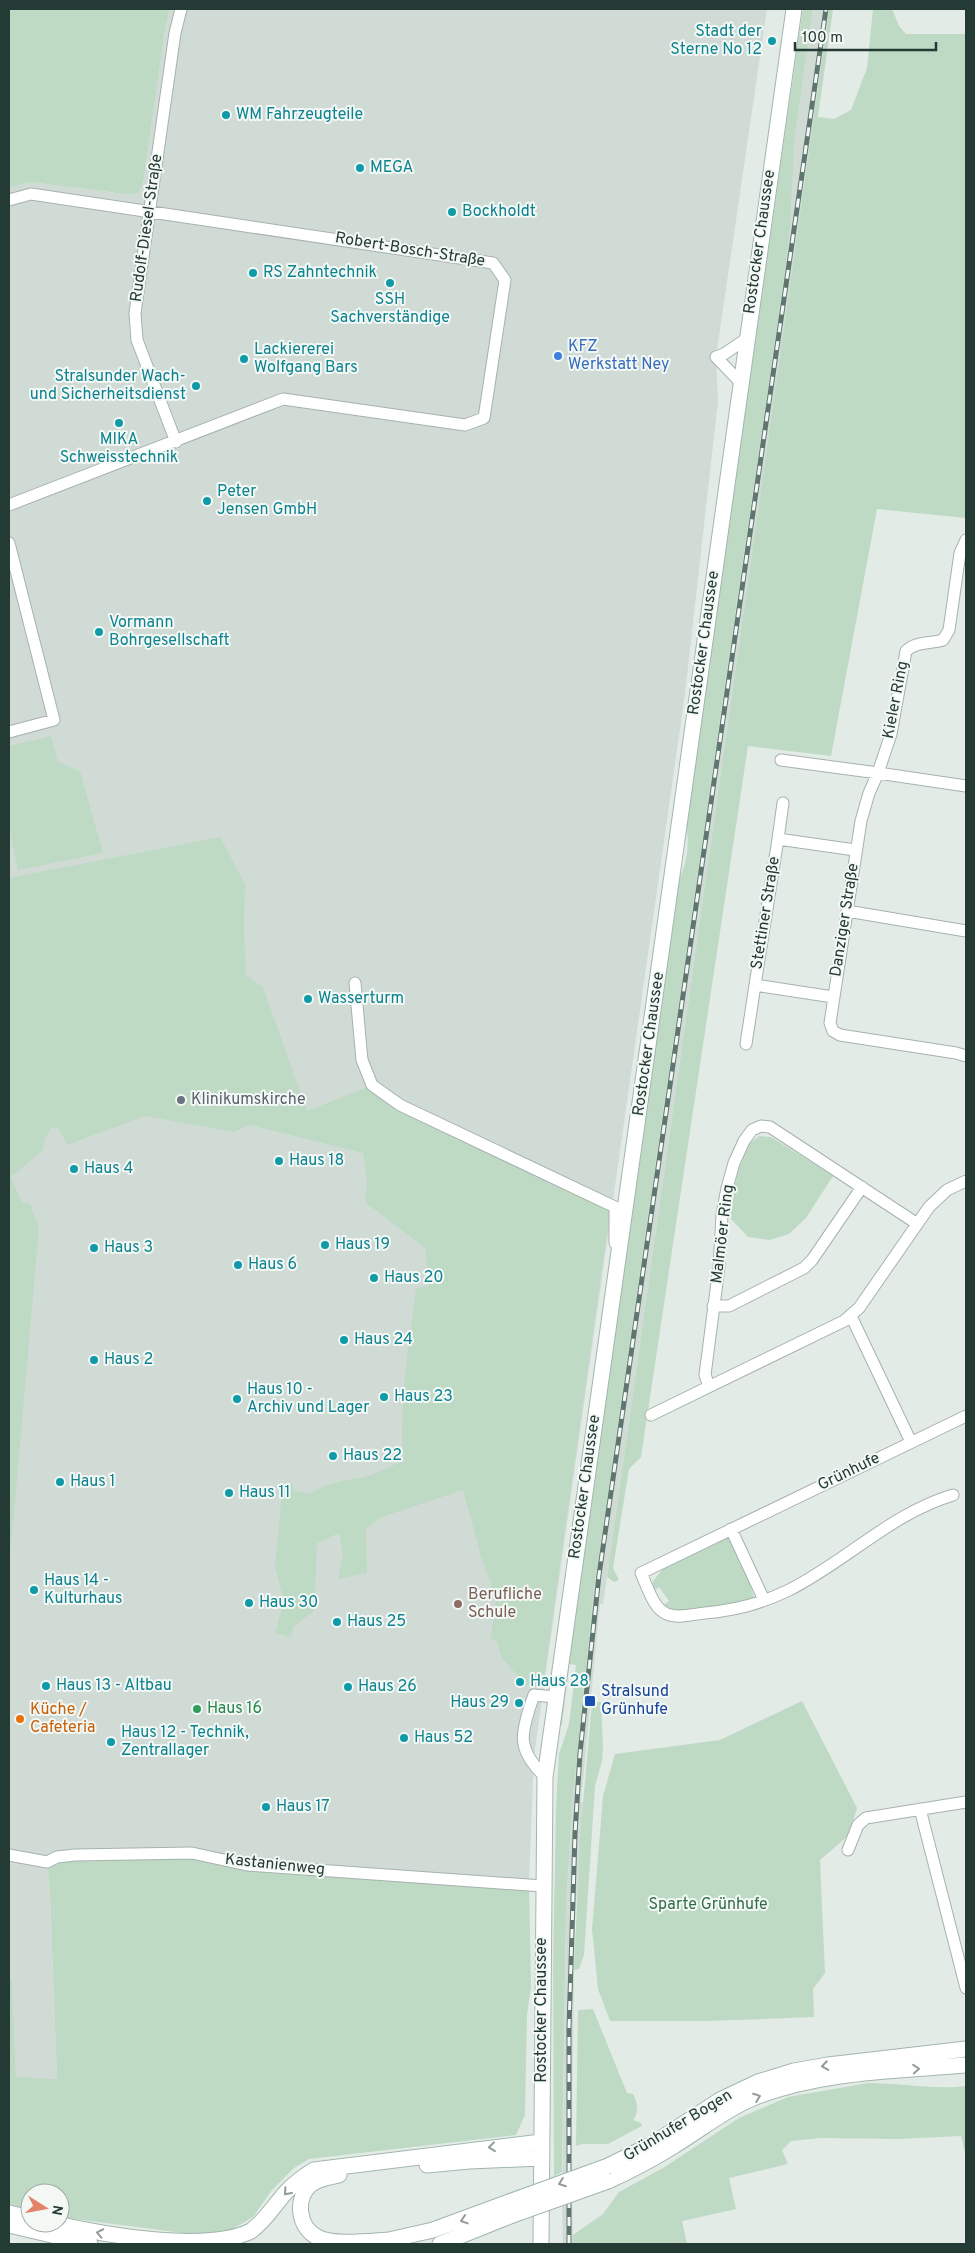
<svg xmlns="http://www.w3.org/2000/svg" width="975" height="2253" viewBox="0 0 975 2253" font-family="Overpass,sans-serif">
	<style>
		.built { fill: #d1dbd6 }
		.green { fill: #bedac4 }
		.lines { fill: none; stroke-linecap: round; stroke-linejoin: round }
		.minor-casing { stroke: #a6b2ae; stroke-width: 13 }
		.secondary-casing { stroke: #a2b6ae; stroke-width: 17 }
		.minor { stroke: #fff; stroke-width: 11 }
		.secondary { stroke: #fff; stroke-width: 15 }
		.rail-casing { stroke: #5f766f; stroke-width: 5 }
		.rail { stroke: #f3f8f5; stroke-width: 3; stroke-dasharray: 9; stroke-linecap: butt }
		.secondary-bridge-casing { stroke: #a2b6ae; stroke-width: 17; stroke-linecap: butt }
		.secondary-bridge { stroke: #fff; stroke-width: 15 }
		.oneway { stroke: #929c9a }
		.culture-dot { fill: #0f9aa8; stroke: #f3f8f5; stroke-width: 2 }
		.shop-dot { fill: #3f7fe0; stroke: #f3f8f5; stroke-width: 2 }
		.worship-dot { fill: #6b7280; stroke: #f3f8f5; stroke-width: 2 }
		.education-dot { fill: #8d6e63; stroke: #f3f8f5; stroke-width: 2 }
		.transit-dot { fill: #1a4fb4; stroke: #f3f8f5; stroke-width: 2 }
		.leisure-dot { fill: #2e9e5b; stroke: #f3f8f5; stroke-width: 2 }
		.food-dot { fill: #e8710a; stroke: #f3f8f5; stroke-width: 2 }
		.labels { text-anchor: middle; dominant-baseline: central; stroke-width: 4; stroke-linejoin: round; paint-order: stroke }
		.culture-label { font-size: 16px; fill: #0d838f; stroke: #f3f8f5; text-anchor: start }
		.street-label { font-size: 16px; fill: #243a34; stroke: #f3f8f5 }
		.shop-label { font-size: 16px; fill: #366cbe; stroke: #f3f8f5; text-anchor: start }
		.worship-label { font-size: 16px; fill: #5b616d; stroke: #f3f8f5; text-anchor: start }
		.education-label { font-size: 16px; fill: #785e54; stroke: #f3f8f5; text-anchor: start }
		.transit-label { font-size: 16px; fill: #164399; stroke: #f3f8f5; text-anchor: start }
		.leisure-label { font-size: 16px; fill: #27864d; stroke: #f3f8f5; text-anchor: start }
		.food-label { font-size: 16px; fill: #c56008; stroke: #f3f8f5; text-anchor: start }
		.park-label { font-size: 16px; fill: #326d47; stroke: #f3f8f5 }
	</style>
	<rect width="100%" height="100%" fill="#e3ebe7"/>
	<!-- built -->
	<path class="built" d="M170 9H767L716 357 718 401 685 694 534 1756 529 1884 47 1862 50 1892 57 2079 16 2078 12 1980H9V188L30 182 133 195 139 192 143 185 165 30Z
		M813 9H829L607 1577 603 1604H600L581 1802H583L575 1922 571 2168 573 2244H563L562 2212 566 1907 572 1805 594 1589 785 271 790 230 795 136Z"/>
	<!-- green -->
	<path class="green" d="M9 9H170L165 30 143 185 139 192 134 195 30 182 9 188Z
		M803 9H813L795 136 790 230 785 271 594 1589 572 1805 566 1907 562 2172 554 2176 553 1967 556 1808 559 1754 569 1724 576 1665 569 1664 562 1725 558 1724 676 887C687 862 690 850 686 822Z
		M829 9H833L818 117 834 119 851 110 867 68 873 9H892L899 26 906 34H966V518L877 509 831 756 748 746 641 1457 629 1469 613 1568 619 1580 614 1582 607 1577Z
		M51 736 58 762 80 771 103 853 18 870 9 826V746Z
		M220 837 245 884 244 931 246 975 263 987 307 1111 372 1085 611 1205 543 1685 536 1687 526 1685 501 1657 497 1641 491 1638 496 1599 481 1556 463 1490 382 1517 366 1529 367 1573 338 1579 343 1554 339 1533 317 1543 314 1611 293 1627 291 1637 275 1633 284 1601 275 1567 283 1483 293 1484V1491L311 1494C328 1480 351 1481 371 1475 383 1471 393 1464 404 1461 397 1409 410 1341 416 1288L429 1286 425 1248 365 1202 367 1179 363 1153 250 1125 234 1132 145 1116 67 1145 58 1127 51 1128 45 1139 43 1150 11 1177 22 1202 30 1204 39 1228 9 1569V878Z
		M759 1136 771 1137 833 1176 806 1218 789 1234 770 1240 748 1237 731 1219 729 1208 739 1168 750 1143Z
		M729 1536 739 1551 754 1597 742 1605 678 1612 662 1606 669 1601 659 1587 653 1592V1581L667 1564Z
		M802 1701 857 1808 849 1835 820 1860 825 1973 813 1989 814 2017 708 2021H610L598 1989 592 1929 603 1796 615 1754 720 1740Z
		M592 1702H601L603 1747 602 1761 595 1786 584 1955 579 1969 574 1970 580 1837Z
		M192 1853 247 1865 529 1884 531 1987 527 2015 525 2115 516 2135 309 2159 294 2168 272 2190 253 2217 231 2230 206 2236 60 2217V2193H30V2210L9 2204V1980L12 1979 16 2077 57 2079 50 1892 47 1862Z
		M593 2009 627 2093 633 2094C638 2103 639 2112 633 2120L641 2123 642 2126 608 2144H582L576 2146 578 2010Z
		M868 2083C901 2083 934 2090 966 2086V2157L961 2136 899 2139 821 2138 791 2141 782 2150 788 2164 729 2178 736 2209 682 2221 687 2244H573V2235L603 2214 619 2192 663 2168 739 2118 788 2097Z"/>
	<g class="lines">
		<defs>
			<path id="minor" d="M9 200 31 194 493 263 505 280 484 418 465 425 283 399 9 505
				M740 382 716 357 724 354 746 339
				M176 442 137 340 135 313 175 33 181 9
				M966 540 960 553 949 630 943 640C930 644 916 641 906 651L891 734 878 773 966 786
				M9 543 54 720 9 732
				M781 760 878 773 869 793 861 821 830 1023 833 1031 840 1035 956 1053 966 1056
				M778 839 783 803
				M847 911 966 931
				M355 983 362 1060 372 1085 400 1105 615 1207V1243
				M833 997 755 985 778 839 855 850
				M746 1044 755 985
				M713 1306H729L804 1268 812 1260 862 1187
				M851 1316 911 1442
				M709 1386 705 1375 719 1267 722 1215 727 1188 734 1163 744 1141 752 1130 761 1126 770 1127 916 1223
				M651 1415 844 1321 859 1308 929 1207 947 1190 966 1181
				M953 1495C892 1513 845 1562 789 1590 760 1604 736 1610 705 1613 693 1614 678 1619 667 1614 653 1609 647 1585 641 1573L966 1416
				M731 1529 764 1600
				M545 1777C536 1768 526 1756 524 1744 521 1733 530 1706 534 1695L555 1697
				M920 1809 966 1988
				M848 1850 858 1825 866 1818 966 1802
				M9 1855 47 1862 57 1857 75 1855 192 1853 247 1865 543 1886"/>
			<path id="secondary" d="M427 2165 469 2161 541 2158
				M608 2166 651 2145 720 2100 758 2082 794 2071 828 2065 966 2049
				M339 2175C330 2177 318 2178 310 2185 295 2199 298 2227 317 2237 333 2246 371 2241 390 2240
				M608 2181C630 2171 651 2160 672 2147 699 2131 724 2110 753 2098 820 2071 895 2071 966 2065
				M9 2213 30 2218
				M53 2223C104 2235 206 2253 251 2231 266 2220 275 2204 287 2191 295 2183 304 2176 314 2170L541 2142
				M9 2225 90 2244
				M380 2242 433 2230 509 2202
				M440 2244 510 2216
				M541 2244 545 1777 794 9"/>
		</defs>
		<!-- minor casing -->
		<use href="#minor" class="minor-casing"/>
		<!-- secondary casing -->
		<use href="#secondary" class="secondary-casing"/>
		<!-- minor -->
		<use href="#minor" class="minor"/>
		<!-- secondary -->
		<use href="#secondary" class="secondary"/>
		<defs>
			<path id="rail" d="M569 2244V2028L575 1834 580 1753 599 1575 826 9"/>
		</defs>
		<!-- rail casing -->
		<use href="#rail" class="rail-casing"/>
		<!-- rail -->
		<use href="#rail" class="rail"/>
		<defs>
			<path id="secondary-bridge" d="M509 2202 608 2166
				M510 2216 608 2181"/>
		</defs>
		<!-- secondary-bridge casing -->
		<use href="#secondary-bridge" class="secondary-bridge-casing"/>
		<!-- secondary-bridge -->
		<use href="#secondary-bridge" class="secondary-bridge"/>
	</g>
	<!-- one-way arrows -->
	<defs><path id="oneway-chevron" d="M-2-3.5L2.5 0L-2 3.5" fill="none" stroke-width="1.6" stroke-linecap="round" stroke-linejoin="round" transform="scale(1.25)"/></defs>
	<g class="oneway">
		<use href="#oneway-chevron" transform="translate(825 2066) rotate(171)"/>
		<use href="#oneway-chevron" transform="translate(916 2069) rotate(-4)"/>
		<use href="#oneway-chevron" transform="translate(757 2097) rotate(-21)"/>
		<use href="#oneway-chevron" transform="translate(492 2147) rotate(174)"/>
		<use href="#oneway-chevron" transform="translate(562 2183) rotate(160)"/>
		<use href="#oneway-chevron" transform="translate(287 2192) rotate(132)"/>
		<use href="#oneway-chevron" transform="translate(464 2220) rotate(162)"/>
		<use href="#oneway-chevron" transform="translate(100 2233) rotate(-168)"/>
	</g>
	<!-- markers -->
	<g class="culture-dot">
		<circle cx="772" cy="41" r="5"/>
		<circle cx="226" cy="115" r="5"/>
		<circle cx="360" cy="168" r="5"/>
		<circle cx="452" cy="212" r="5"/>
		<circle cx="253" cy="273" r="5"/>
		<circle cx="390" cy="283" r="5"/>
		<circle cx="244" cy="359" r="5"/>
		<circle cx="196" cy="386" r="5"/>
		<circle cx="119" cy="423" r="5"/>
		<circle cx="207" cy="501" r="5"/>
		<circle cx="99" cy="632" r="5"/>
		<circle cx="308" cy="999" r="5"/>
		<circle cx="279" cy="1161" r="5"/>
		<circle cx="74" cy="1169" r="5"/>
		<circle cx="325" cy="1245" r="5"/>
		<circle cx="94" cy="1248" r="5"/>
		<circle cx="238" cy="1265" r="5"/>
		<circle cx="374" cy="1278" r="5"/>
		<circle cx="344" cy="1340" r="5"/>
		<circle cx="94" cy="1360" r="5"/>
		<circle cx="384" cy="1397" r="5"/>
		<circle cx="237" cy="1399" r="5"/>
		<circle cx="333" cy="1456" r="5"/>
		<circle cx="60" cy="1482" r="5"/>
		<circle cx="229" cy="1493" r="5"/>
		<circle cx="34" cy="1590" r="5"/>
		<circle cx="249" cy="1603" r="5"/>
		<circle cx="337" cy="1622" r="5"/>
		<circle cx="520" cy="1682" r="5"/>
		<circle cx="46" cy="1686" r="5"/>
		<circle cx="348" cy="1687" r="5"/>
		<circle cx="519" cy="1703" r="5"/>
		<circle cx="404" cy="1738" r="5"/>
		<circle cx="111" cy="1742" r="5"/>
		<circle cx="266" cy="1807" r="5"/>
	</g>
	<circle class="shop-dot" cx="558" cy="356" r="5"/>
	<circle class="worship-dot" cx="181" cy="1100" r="5"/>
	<circle class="education-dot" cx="458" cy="1604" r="5"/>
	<rect class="transit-dot" x="584" y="1695" width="12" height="12" rx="2.5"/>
	<circle class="leisure-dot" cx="197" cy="1709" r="5"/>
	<circle class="food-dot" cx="20" cy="1719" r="5"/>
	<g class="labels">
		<!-- culture labels -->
		<g class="culture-label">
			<text x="762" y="32" text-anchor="end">Stadt der<tspan x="762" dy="18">Sterne No 12</tspan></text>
			<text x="236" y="115">WM Fahrzeugteile</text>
			<text x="370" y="168">MEGA</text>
			<text x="462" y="212">Bockholdt</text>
			<text x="263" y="273">RS Zahntechnik</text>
			<text x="390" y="300" text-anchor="middle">SSH<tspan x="390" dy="18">Sachverständige</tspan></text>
			<text x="254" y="350">Lackiererei<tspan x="254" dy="18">Wolfgang Bars</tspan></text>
			<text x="186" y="377" text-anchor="end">Stralsunder Wach-<tspan x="186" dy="18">und Sicherheitsdienst</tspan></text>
			<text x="119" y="440" text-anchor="middle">MIKA<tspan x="119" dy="18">Schweisstechnik</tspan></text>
			<text x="217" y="492">Peter<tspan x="217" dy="18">Jensen GmbH</tspan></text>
			<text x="109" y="623">Vormann<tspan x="109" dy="18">Bohrgesellschaft</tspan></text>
			<text x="318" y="999">Wasserturm</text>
			<text x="289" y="1161">Haus 18</text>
			<text x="84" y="1169">Haus 4</text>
			<text x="335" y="1245">Haus 19</text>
			<text x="104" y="1248">Haus 3</text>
			<text x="248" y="1265">Haus 6</text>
			<text x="384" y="1278">Haus 20</text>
			<text x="354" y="1340">Haus 24</text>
			<text x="104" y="1360">Haus 2</text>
			<text x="247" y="1390">Haus 10 -<tspan x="247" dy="18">Archiv und Lager</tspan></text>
			<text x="394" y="1397">Haus 23</text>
			<text x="343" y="1456">Haus 22</text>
			<text x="70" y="1482">Haus 1</text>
			<text x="239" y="1493">Haus 11</text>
			<text x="44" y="1581">Haus 14 -<tspan x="44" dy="18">Kulturhaus</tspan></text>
			<text x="259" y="1603">Haus 30</text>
			<text x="347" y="1622">Haus 25</text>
			<text x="530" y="1682">Haus 28</text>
			<text x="56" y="1686">Haus 13 - Altbau</text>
			<text x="358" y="1687">Haus 26</text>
			<text x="509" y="1703" text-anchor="end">Haus 29</text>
			<text x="121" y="1733">Haus 12 - Technik,<tspan x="121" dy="18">Zentrallager</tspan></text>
			<text x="414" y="1738">Haus 52</text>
			<text x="276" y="1807">Haus 17</text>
		</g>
		<!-- street labels -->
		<g class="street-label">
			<text transform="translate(147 228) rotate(-82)">Rudolf-Diesel-Straße</text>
			<text transform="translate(760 242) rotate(-82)">Rostocker Chaussee</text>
			<text transform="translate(410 250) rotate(9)">Robert-Bosch-Straße</text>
			<text transform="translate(704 643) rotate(-82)">Rostocker Chaussee</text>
			<text transform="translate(896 700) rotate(-79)">Kieler Ring</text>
			<text transform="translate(766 913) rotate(-81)">Stettiner Straße</text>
			<text transform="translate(845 920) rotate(-81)">Danziger Straße</text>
			<text transform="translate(649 1044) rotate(-82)">Rostocker Chaussee</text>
			<text transform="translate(723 1234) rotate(-83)">Malmöer Ring</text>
			<text transform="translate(849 1472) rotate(-26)">Grünhufe</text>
			<text transform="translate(585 1487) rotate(-82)">Rostocker Chaussee</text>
			<text transform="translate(275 1865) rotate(6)">Kastanienweg</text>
			<text transform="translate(542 2010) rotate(-90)">Rostocker Chaussee</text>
			<text transform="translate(678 2126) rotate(-31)">Grünhufer Bogen</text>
		</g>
		<!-- shop labels -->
		<g class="shop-label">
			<text x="568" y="347">KFZ<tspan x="568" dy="18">Werkstatt Ney</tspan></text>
		</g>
		<!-- worship labels -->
		<g class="worship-label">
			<text x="191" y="1100">Klinikumskirche</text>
		</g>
		<!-- education labels -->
		<g class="education-label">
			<text x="468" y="1595">Berufliche<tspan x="468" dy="18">Schule</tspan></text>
		</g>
		<!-- transit labels -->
		<g class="transit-label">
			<text x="601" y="1692">Stralsund<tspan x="601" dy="18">Grünhufe</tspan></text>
		</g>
		<!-- leisure labels -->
		<g class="leisure-label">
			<text x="207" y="1709">Haus 16</text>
		</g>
		<!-- food labels -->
		<g class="food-label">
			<text x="30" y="1710">Küche /<tspan x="30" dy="18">Cafeteria</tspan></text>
		</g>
		<!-- park labels -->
		<g class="park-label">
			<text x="708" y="1905">Sparte Grünhufe</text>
		</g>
	</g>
	<!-- border -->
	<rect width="975" height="2253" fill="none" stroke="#243a34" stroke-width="20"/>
	<!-- north arrow -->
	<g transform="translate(45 2208) rotate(101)"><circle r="24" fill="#f3f8f5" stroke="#a0aca8"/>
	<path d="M0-4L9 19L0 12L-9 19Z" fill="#e48268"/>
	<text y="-8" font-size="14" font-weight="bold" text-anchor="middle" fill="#243a34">N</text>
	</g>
	<!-- scale -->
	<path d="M795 42v8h141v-8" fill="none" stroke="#243a34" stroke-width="2.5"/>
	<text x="802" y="42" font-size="15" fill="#243a34" stroke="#f3f8f5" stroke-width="4" paint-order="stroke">100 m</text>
</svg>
